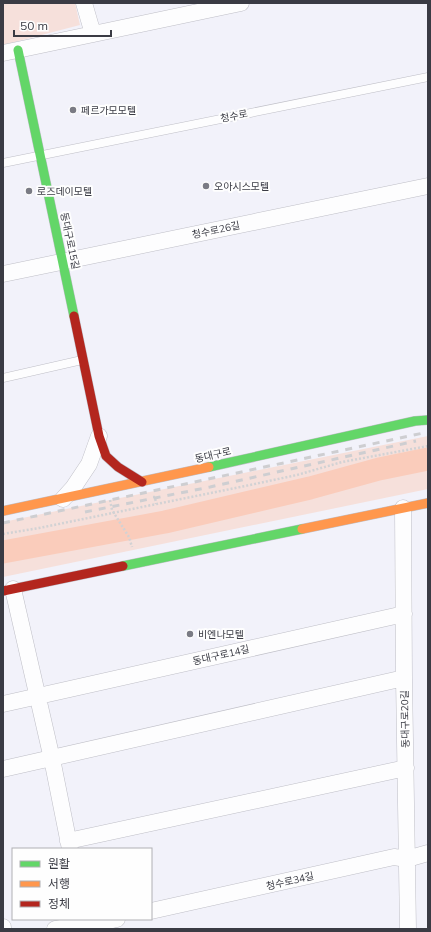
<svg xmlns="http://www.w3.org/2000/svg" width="431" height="932" viewBox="0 0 431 932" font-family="Mulish,'Noto Sans KR',sans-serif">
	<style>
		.green { fill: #f6e0db }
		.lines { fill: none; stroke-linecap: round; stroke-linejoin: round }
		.river { stroke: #faccbb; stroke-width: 23 }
		.lane-casing { stroke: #bfbfc7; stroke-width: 9 }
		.street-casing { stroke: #bfbfc7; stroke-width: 17 }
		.fast-casing { stroke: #bfbfc7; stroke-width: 10 }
		.slow-casing { stroke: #bfbfc7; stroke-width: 10 }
		.jam-casing { stroke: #bfbfc7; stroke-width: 10 }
		.path { stroke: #d2d2d4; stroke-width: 2.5; stroke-dasharray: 2 2; stroke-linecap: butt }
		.lane { stroke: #fdfdfe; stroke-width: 8 }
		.street { stroke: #fdfdfe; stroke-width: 16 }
		.fast { stroke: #63d668; stroke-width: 9 }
		.slow { stroke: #ff974d; stroke-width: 9 }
		.jam { stroke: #b3261e; stroke-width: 9 }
		.rail { stroke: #ceced1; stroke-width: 3; stroke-dasharray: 7 7; stroke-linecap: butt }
		.path-bridge { stroke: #d2d2d4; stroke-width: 2.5; stroke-dasharray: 2 2; stroke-linecap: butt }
		.poi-dot { fill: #7a7b84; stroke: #fefefe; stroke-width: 1.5 }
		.labels { text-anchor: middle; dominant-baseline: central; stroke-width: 4; stroke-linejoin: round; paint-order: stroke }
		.poi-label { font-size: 10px; fill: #3a3b44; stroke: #fefefe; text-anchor: start }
		.street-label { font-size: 10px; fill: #3a3b44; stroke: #fefefe }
	</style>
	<rect width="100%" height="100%" fill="#f2f2fa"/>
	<!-- green -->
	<path class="green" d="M3 3H75L80 25 3 45Z
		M428 436V489L3 577V522L110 500Z"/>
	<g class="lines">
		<!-- river -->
		<path class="river" d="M3 552 165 522 310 488 379 469 428 459"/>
		<defs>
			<path id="lane" d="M3 163 428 77
				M3 378 82 360"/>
			<path id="street" d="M84 3 93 34
				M3 53 241 3
				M3 274 428 186
				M63 499 73 488 89 464 99 436
				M403 508 404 678 408 929
				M13 589 52 759 70 849
				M3 704 404 614
				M3 769 404 678
				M68 841 406 768
				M151 911 394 857 407 859 428 853
				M85 926 117 919
				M3 927V929
				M55 929 85 923"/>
			<path id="fast" d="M18 50 74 316
				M209 467 415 421 428 420
				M123 566 302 529"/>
			<path id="slow" d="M3 511 209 467
				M302 529 428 503"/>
			<path id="jam" d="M74 316 99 436 106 456 118 467 142 482
				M3 591 123 566"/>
		</defs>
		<!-- lane casing -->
		<use href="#lane" class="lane-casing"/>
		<!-- street casing -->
		<use href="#street" class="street-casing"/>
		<!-- fast casing -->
		<use href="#fast" class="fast-casing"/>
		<!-- slow casing -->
		<use href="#slow" class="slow-casing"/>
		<!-- jam casing -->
		<use href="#jam" class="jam-casing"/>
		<!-- path -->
		<path class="path" d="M153 497H155L156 504
			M3 534 39 528 250 485 297 475 342 462 428 446"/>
		<!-- lane -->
		<use href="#lane" class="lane"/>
		<!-- street -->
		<use href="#street" class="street"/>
		<!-- fast -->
		<use href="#fast" class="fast"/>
		<!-- slow -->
		<use href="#slow" class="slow"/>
		<!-- jam -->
		<use href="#jam" class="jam"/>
		<!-- rail -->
		<path class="rail" d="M85 512 210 487 416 441
			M3 523 428 432"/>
		<!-- path-bridge -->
		<path class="path-bridge" d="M110 500 112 510 129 537 132 547"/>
	</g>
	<!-- markers -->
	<g class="poi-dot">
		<circle cx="73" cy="110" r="4"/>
		<circle cx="206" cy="186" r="4"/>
		<circle cx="29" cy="191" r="4"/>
		<circle cx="190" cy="634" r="4"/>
	</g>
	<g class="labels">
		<!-- poi labels -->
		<g class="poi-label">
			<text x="81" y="110">페르가모모텔</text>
			<text x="214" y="186">오아시스모텔</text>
			<text x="37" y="191">로즈데이모텔</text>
			<text x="198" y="634">비엔나모텔</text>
		</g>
		<!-- street labels -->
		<g class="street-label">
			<text transform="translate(234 116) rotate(-12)">청수로</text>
			<text transform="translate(216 230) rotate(-12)">청수로26길</text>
			<text transform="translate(70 241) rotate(78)">동대구로15길</text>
			<text transform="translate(213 455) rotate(-13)">동대구로</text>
			<text transform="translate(221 655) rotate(-13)">동대구로14길</text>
			<text transform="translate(405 719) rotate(-91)">동대구로20길</text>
			<text transform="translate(290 881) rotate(-13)">청수로34길</text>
		</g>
	</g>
	<!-- border -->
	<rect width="431" height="932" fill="none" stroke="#3a3b44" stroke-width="8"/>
	<!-- legend -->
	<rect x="12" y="848" width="140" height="72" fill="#fefefe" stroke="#b0b0b4"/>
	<rect x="20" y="861" width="20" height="6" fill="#63d668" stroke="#b0b0b4"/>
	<text x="48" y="868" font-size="12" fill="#3a3b44">원활</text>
	<rect x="20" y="881" width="20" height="6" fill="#ff974d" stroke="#b0b0b4"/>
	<text x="48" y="888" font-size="12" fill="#3a3b44">서행</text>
	<rect x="20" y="901" width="20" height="6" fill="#b3261e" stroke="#b0b0b4"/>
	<text x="48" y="908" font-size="12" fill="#3a3b44">정체</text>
	<!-- scale -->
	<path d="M14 30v6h97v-6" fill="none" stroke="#3a3b44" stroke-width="2"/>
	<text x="20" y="30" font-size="12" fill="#3a3b44" stroke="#fefefe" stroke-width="3" paint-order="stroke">50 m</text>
</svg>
